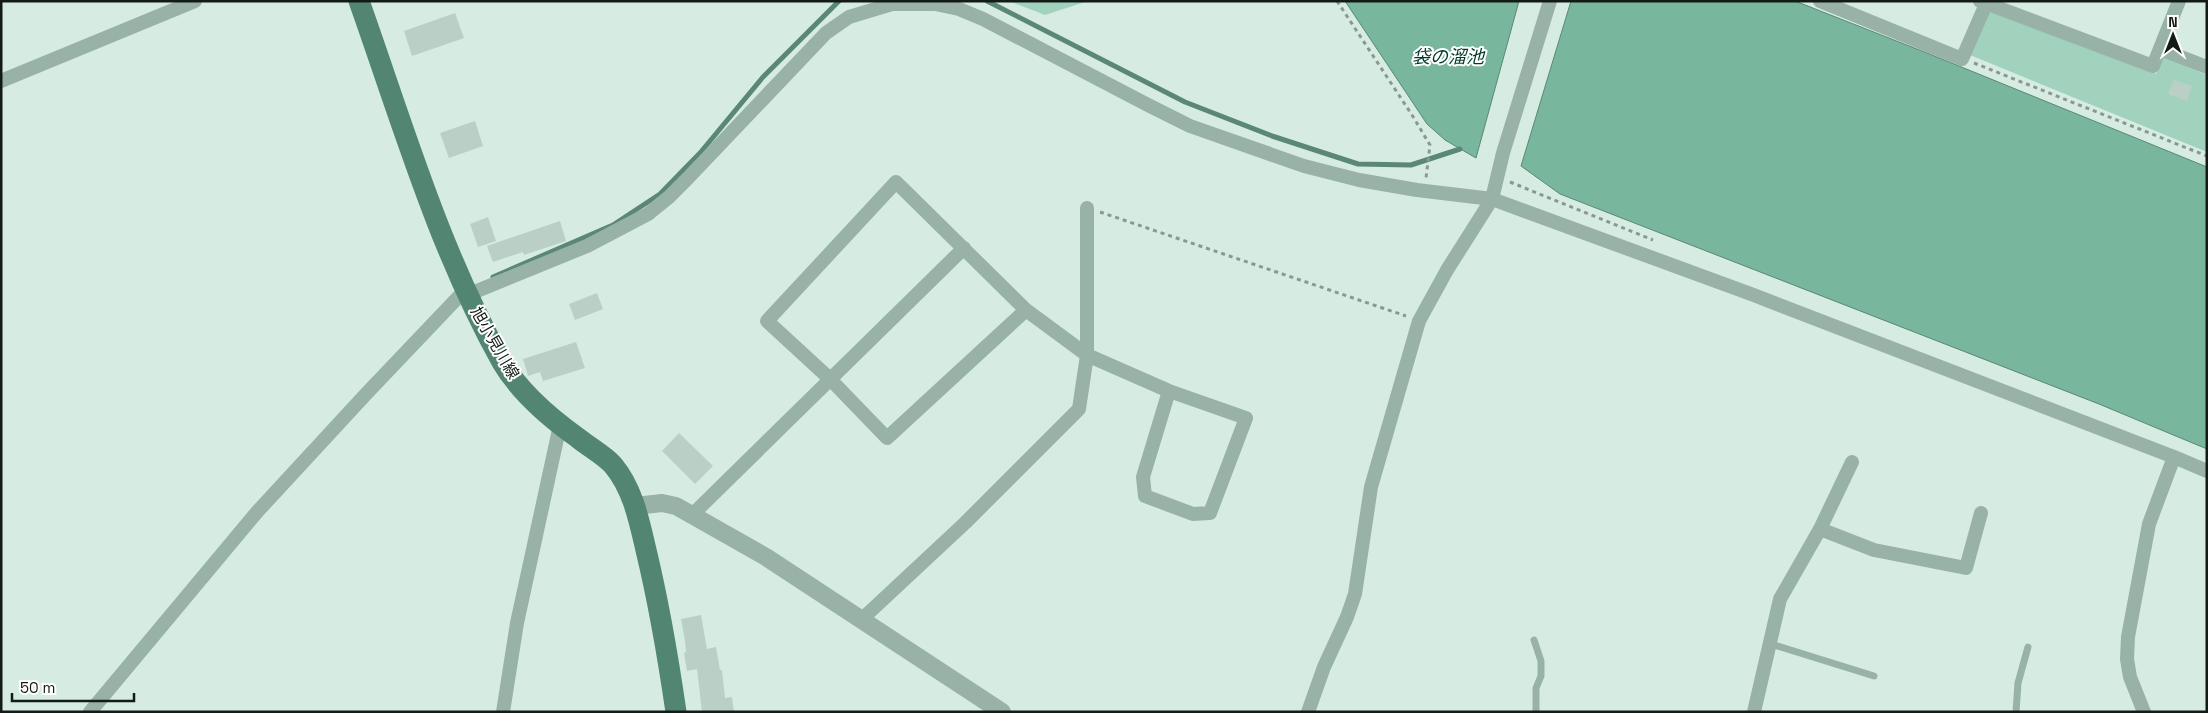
<svg xmlns="http://www.w3.org/2000/svg" width="2208" height="713" viewBox="0 0 2208 713" font-family="'Space Grotesk','Noto Sans JP',sans-serif">
	<style>
		.green { fill: #a0d2bd }
		.water { fill: #78b79d; stroke: #5a8875 }
		.lines { fill: none; stroke-linecap: round; stroke-linejoin: round }
		.stream { stroke: #5a8875; stroke-width: 5 }
		.building { fill: #bad0c6 }
		.path { stroke: #899992; stroke-width: 3; stroke-dasharray: 4 4; stroke-linecap: butt }
		.service { stroke: #98b2a7; stroke-width: 7 }
		.minor { stroke: #98b2a7; stroke-width: 14 }
		.tertiary { stroke: #98b2a7; stroke-width: 18 }
		.primary { stroke: #538672; stroke-width: 21 }
		.labels { text-anchor: middle; dominant-baseline: central; stroke-width: 4; stroke-linejoin: round; paint-order: stroke }
		.street-label { font-size: 16px; fill: #131b17; stroke: #fff }
		.water-label { font-size: 18px; font-style: italic; fill: #003928; stroke: #fff }
	</style>
	<rect width="100%" height="100%" fill="#d6ece2"/>
	<!-- green -->
	<path class="green" d="M1009 1H1088L1045 15Z
		M1989 11 2156 74 2164 57 2207 75V152L1970 55Z"/>
	<!-- water -->
	<path class="water" d="M1345 1H1519L1476 158 1445 140 1427 124Z
		M1571 1H1795L1927 53 2207 167V449L2099 404 1560 194 1521 166Z"/>
	<g class="lines">
		<!-- stream -->
		<path class="stream" d="M987 1 1185 102 1272 136 1358 164 1411 165 1460 149
			M493 277 613 225 660 194 700 153 763 77 839 1"/>
	</g>
	<!-- building -->
	<path class="building" d="M455 13 464 38 412 56 404 31Z
		M2174 80 2192 86 2187 101 2168 94Z
		M475 121 483 146 449 158 440 133Z
		M488 217 496 241 478 247 470 224Z
		M560 221 566 241 524 255 523 252 493 262 487 246Z
		M597 293 603 309 575 320 569 304Z
		M576 342 585 368 543 381 540 372 528 376 523 359Z
		M679 433 713 466 695 484 662 451Z
		M701 615 707 649 716 647 720 670H722L725 698 732 697 734 712H702L697 669 687 671 684 653 686 652 685 641 681 619Z"/>
	<g class="lines">
		<!-- path -->
		<path class="path" d="M1337 1 1412 115 1430 145 1426 178
			M1974 63 2207 156
			M1510 182 1653 240
			M1100 212 1406 316"/>
		<!-- service -->
		<path class="service" d="M1534 640 1541 661V676L1536 688V712
			M1771 644 1874 676
			M2016 712 2018 683 2028 647"/>
		<!-- minor -->
		<path class="minor" d="M1820 1 1962 59 1986 4
			M1980 1 2153 66 2179 1
			M2160 49 2207 67
			M1 81 195 1
			M467 295 587 246 648 214 669 197 688 178 826 33 849 17 892 4H935L959 9 983 19 1148 105 1190 126 1304 166 1359 180 1417 190 1492 199 1751 294 2174 457 2207 471
			M1026 310 887 438 830 379 767 321 896 182 1026 310 1087 355 1169 391 1246 418 1210 513 1193 514 1145 496 1143 477 1169 391
			M1852 462 1820 529 1874 550 1966 568 1981 513
			M692 515 964 248
			M861 620 965 523 1079 409 1087 355V208
			M90 712 257 512 366 394 465 290
			M503 712 517 623 560 425
			M1308 712 1324 667 1347 617 1355 594 1371 487 1419 321 1447 270 1492 199 1503 153 1550 1
			M1754 712 1780 599 1820 529
			M2144 712 2130 677 2127 659 2128 637 2149 524 2174 457"/>
		<!-- tertiary -->
		<path class="tertiary" d="M635 506 662 503 676 506 766 557 1002 712"/>
		<!-- primary -->
		<path class="primary" d="M359 1C402 122 439 250 502 362 520 393 550 418 578 438 589 447 604 455 613 465 633 489 639 520 646 550 659 604 668 657 676 712"/>
	</g>
	<g class="labels">
		<!-- street labels -->
		<g class="street-label">
			<text transform="translate(495 343) rotate(60)">旭小見川線</text>
		</g>
		<!-- water labels -->
		<g class="water-label">
			<text x="1448" y="56">袋の溜池</text>
		</g>
	</g>
	<!-- border -->
	<rect width="2208" height="713" fill="none" stroke="#131b17" stroke-width="5"/>
	<!-- north arrow -->
	<g transform="translate(2173 35)" stroke="#ffffff" stroke-width="4" paint-order="stroke">
	<path d="M0-4L9 19L0 12L-9 19Z" fill="#131b17"/>
	<text y="-8" font-size="14" font-weight="bold" text-anchor="middle" fill="#131b17">N</text>
	</g>
	<!-- scale -->
	<path d="M12 693v8h122v-8" fill="none" stroke="#131b17" stroke-width="2.5"/>
	<text x="20" y="693" font-size="15" fill="#131b17" stroke="#ffffff" stroke-width="4" paint-order="stroke">50 m</text>
</svg>
